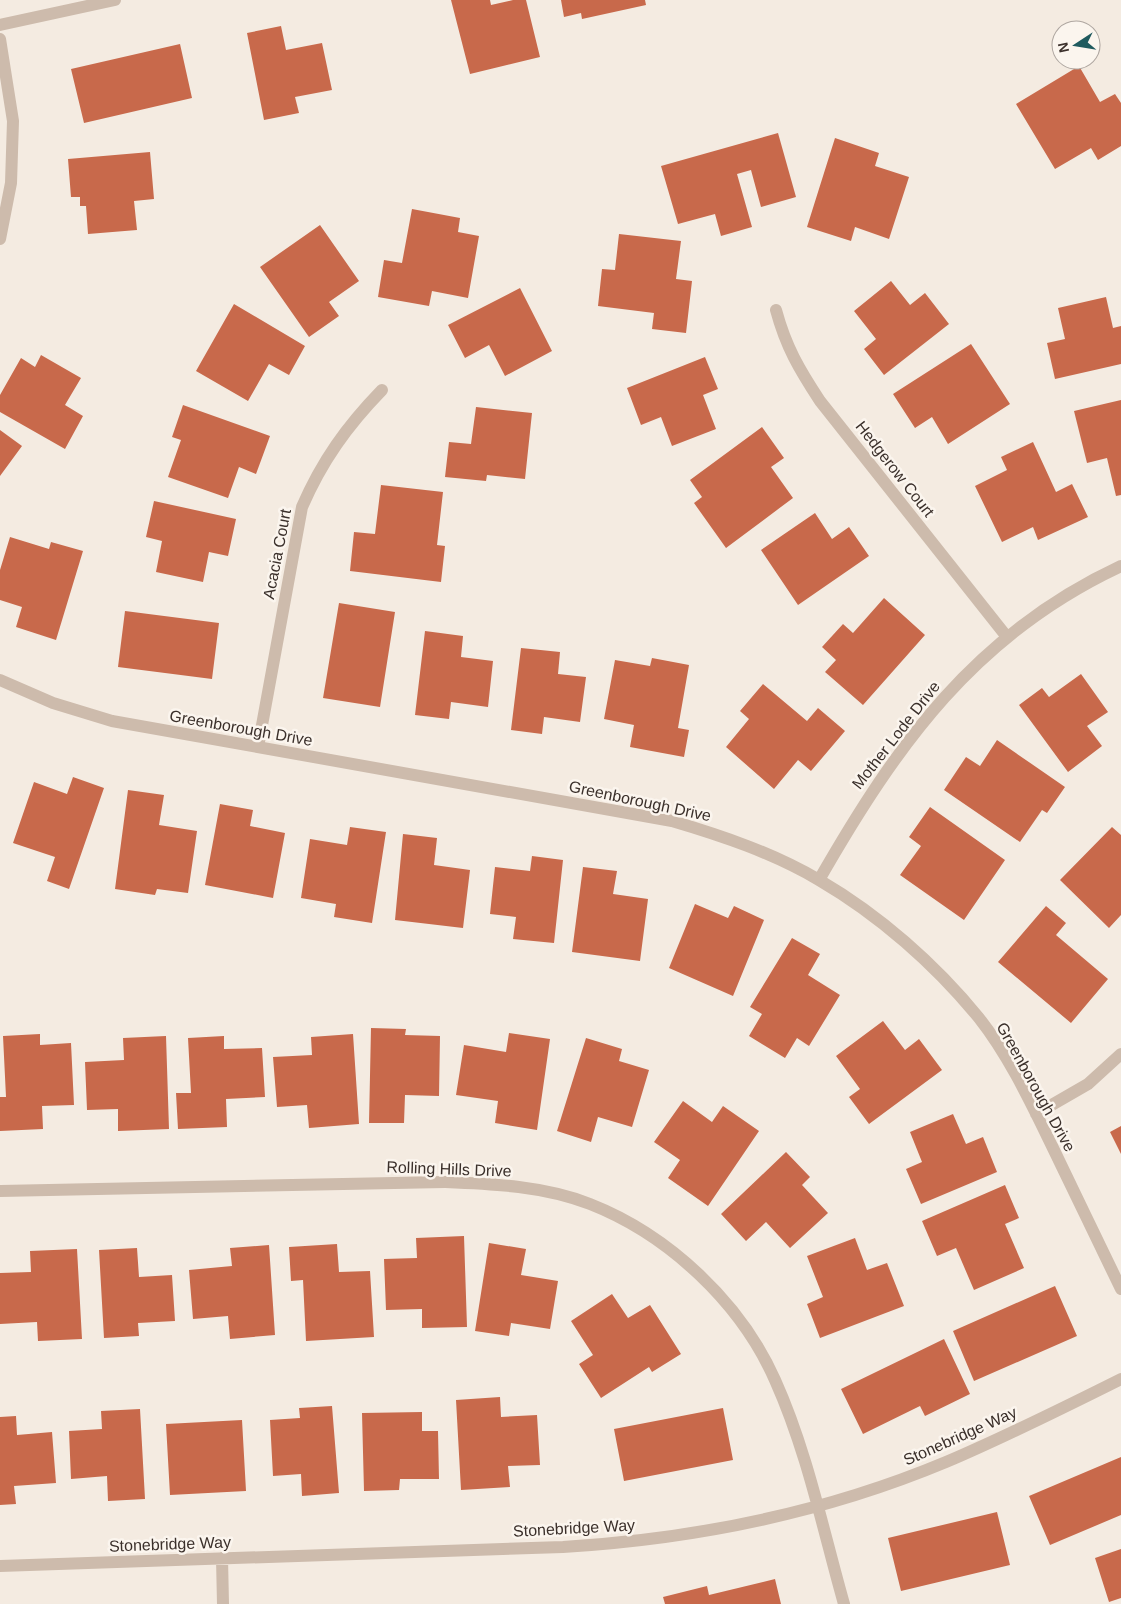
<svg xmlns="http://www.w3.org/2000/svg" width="1121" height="1604" viewBox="0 0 1121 1604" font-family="Arial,sans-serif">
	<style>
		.building { fill: #c8694b }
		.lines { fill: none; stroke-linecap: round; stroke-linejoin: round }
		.street { stroke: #cdbbac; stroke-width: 12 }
		.labels { text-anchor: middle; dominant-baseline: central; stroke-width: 5; stroke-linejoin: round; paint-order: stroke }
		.street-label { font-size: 16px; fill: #3b302b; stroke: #fbf5ee }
	</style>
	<rect width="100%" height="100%" fill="#f4ebe1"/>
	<!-- building -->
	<path class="building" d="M451 0H490L491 5 513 0H526L540 57 470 74Z
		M561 0H645L646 5 582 19 581 13 564 17Z
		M281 26 286 50 322 43 332 90 295 97 299 113 264 120 247 33Z
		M180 44 192 98 84 123 71 69Z
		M1079 66 1100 102 1115 94 1121 103V146L1098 160 1091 148 1055 169 1016 104Z
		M778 133 796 197 761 207 751 170 737 174 752 227 721 236 715 214 678 224 661 166Z
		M835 138 879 153 875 166 909 177 889 239 855 227 851 241 807 227Z
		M150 152 154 199 134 201 137 230 88 234 86 206H80V197H71L68 159Z
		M412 209 460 218 458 232 479 236 468 298 432 291 429 306 378 297 384 260 402 263Z
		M320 225 359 281 329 302 339 316 309 337 260 267Z
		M619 234 681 241 676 279 692 281 686 333 652 329 654 313 598 306 602 269 615 270Z
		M891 281 910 305 925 293 949 324 884 375 864 349 876 339 854 311Z
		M520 288 552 351 505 376 489 345 465 358 448 325Z
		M1106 297 1113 328 1121 326V364L1055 379 1047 343 1065 339 1058 308Z
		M234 304 305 346 289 375 269 364 248 401 196 371Z
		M971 344 1010 404 948 444 932 417 915 428 893 394Z
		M41 355 81 378 65 405 83 416 65 449 0 412V395L21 358 35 367Z
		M705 357 718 389 703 395 716 429 672 446 661 417 641 425 627 388Z
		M1121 400V495L1116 496 1107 458 1087 463 1074 411Z
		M183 405 270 436 256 474 239 467 228 498 168 477 181 440 172 437Z
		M476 407 532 413 525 479 487 475 486 481 445 477 449 442 471 444Z
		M762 427 784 458 771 467 793 498 726 548 694 503 702 497 690 480Z
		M0 430 22 446 0 476Z
		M1033 442 1056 492 1072 484 1088 517 1038 540 1033 527 1002 542 975 486 1007 470 1001 457Z
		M381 485 443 492 437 545 445 546 441 582 350 571 354 532 375 534Z
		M154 501 236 519 228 556 209 552 203 582 156 572 162 541 146 537Z
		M815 513 832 539 849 527 869 556 798 605 761 550Z
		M10 537 49 549 51 542 83 551 56 640 16 627 22 607 0 600V570Z
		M884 598 925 635 863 705 825 672 836 660 822 647 843 624 853 633Z
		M339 603 395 612 380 707 323 698Z
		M125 611 219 623 212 679 118 667Z
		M425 631 463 636 461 657 493 661 488 707 451 702 449 719 415 715Z
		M521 648 560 652 558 674 586 677 580 722 544 717 542 734 511 730Z
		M652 658 689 665 678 728 689 730 684 757 630 747 634 725 604 719 615 660 650 666Z
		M1081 674 1108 712 1087 726 1102 746 1068 772 1019 705 1042 688 1049 697Z
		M763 684 807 721 818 708 845 731 811 771 798 760 774 789 726 747 749 719 740 711Z
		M997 740 1065 787 1047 813 1042 810 1020 842 944 790 966 757 980 766Z
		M73 777 104 788 69 889 47 881 55 857 13 843 34 782 67 794Z
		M128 790 164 795 159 825 197 831 188 893 157 889 155 895 115 889Z
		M220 804 253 810 250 826 285 833 273 898 205 885Z
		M930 807 1005 860 964 920 900 875 921 846 909 837Z
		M350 827 386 832 372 923 334 917 336 904 301 898 310 839 347 845Z
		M1112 827 1121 835V915L1109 928 1060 880Z
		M403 834 437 838 434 865 470 870 463 928 395 920Z
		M532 856 563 860 554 943 513 939 516 917 490 914 495 867 530 871Z
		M583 867 617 871 613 894 648 899 640 961 572 952Z
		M695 904 728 918 734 906 764 920 733 996 669 968Z
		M1046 906 1066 923 1056 935 1108 979 1071 1023 998 962Z
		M792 938 820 954 808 975 840 995 809 1046 797 1038 785 1058 749 1036 762 1014 750 1007Z
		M883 1021 905 1050 919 1039 942 1070 869 1124 849 1097 860 1089 836 1056Z
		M371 1028 406 1029 405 1035 440 1036 439 1096 405 1095 404 1123H369Z
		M509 1033 550 1039 537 1130 495 1123 498 1101 456 1095 464 1045 506 1052Z
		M40 1034V1045L71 1043 74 1105 42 1106 43 1129 0 1131V1097H6L3 1036Z
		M353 1034 359 1124 309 1128 307 1105 277 1107 273 1057 312 1055 311 1037Z
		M166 1036 169 1129 118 1131V1109L87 1110 85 1062 124 1060 123 1038Z
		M224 1036V1049L262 1048 265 1097 226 1099 227 1127 178 1129 176 1093H191L188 1038Z
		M586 1038 622 1049 619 1061 649 1070 632 1127 598 1117 591 1142 557 1131Z
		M683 1101 712 1122 723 1106 759 1131 708 1206 668 1178 680 1160 654 1142Z
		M953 1114 966 1144 983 1137 997 1172 921 1204 906 1169 922 1162 910 1132Z
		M1121 1126V1154L1110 1132Z
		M786 1152 810 1177 802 1185 828 1213 790 1248 766 1222 746 1241 721 1214Z
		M1005 1185 1019 1218 1005 1224 1024 1268 974 1290 956 1248 937 1256 922 1221Z
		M464 1236 467 1327 422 1328V1309L386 1310 384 1259 417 1258 416 1238Z
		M855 1238 867 1270 887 1263 904 1306 820 1338 807 1304 823 1297 807 1256Z
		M489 1243 526 1249 521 1275 558 1281 550 1329 511 1323 509 1336 475 1331Z
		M337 1244 339 1272 370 1271 374 1337 306 1341 303 1280 291 1281 289 1247Z
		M269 1245 275 1335 230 1339 228 1316 193 1319 189 1270 232 1266 230 1248Z
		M137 1248 139 1277 172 1275 175 1321 138 1323 139 1336 104 1338 99 1250Z
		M77 1249 82 1339 38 1341 37 1322 0 1324V1273L31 1272 30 1251Z
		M1055 1286 1077 1336 974 1381 953 1331Z
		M612 1294 628 1318 650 1305 681 1354 652 1372 649 1367 601 1398 579 1364 593 1355 571 1321Z
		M944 1339 970 1394 925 1416 920 1406 863 1434 841 1389Z
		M500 1397 501 1417 537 1415 540 1465 508 1466 510 1487 461 1490 456 1400Z
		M332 1406 339 1493 302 1496 301 1474 273 1476 270 1420 300 1418 299 1408Z
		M723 1408 733 1460 624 1481 614 1429Z
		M140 1409 145 1499 108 1501 107 1476 71 1479 69 1431 102 1429 101 1411Z
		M422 1412V1431H438L439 1479H400L399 1490 364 1491 362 1413Z
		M16 1416 17 1435 52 1432 56 1483 14 1486 16 1504 0 1505V1417Z
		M242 1420 246 1491 170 1495 166 1424Z
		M1121 1457V1515L1050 1545 1029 1496Z
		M997 1512 1010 1565 901 1591 888 1538Z
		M1121 1549V1598L1109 1602 1095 1558Z
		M775 1579 781 1604H665L663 1597 707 1586 709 1595Z"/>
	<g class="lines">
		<!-- street -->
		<path class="street" d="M0 25 115 0
			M0 39 13 121 11 183 0 239
			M776 310C786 347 799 369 820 401L1007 637
			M0 680 53 703 112 721 672 821C723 836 773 853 819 880 879 915 935 964 979 1018 1009 1056 1031 1103 1052 1146 1075 1194 1098 1241 1121 1289
			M258 747 302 507C322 461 347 426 382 390
			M819 880C897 744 975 634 1121 566
			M1036 1114 1088 1084 1121 1054
			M0 1191 445 1182C494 1184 544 1186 590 1204 669 1235 741 1303 775 1380 807 1451 823 1530 844 1604
			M222 1558 223 1604
			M0 1566 563 1547C694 1539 824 1513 946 1462 1005 1437 1063 1408 1121 1379"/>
	</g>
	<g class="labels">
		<!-- street labels -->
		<g class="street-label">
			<text transform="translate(895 469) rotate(52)">Hedgerow Court</text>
			<text transform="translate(277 554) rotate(-79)">Acacia Court</text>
			<text transform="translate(241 728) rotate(10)">Greenborough Drive</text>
			<text transform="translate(896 735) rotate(-52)">Mother Lode Drive</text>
			<text transform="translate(640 801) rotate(12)">Greenborough Drive</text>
			<text transform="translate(1036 1087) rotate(61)">Greenborough Drive</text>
			<text transform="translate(449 1169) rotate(2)">Rolling Hills Drive</text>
			<text transform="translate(960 1436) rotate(-24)">Stonebridge Way</text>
			<text transform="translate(574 1528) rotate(-3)">Stonebridge Way</text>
			<text transform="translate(170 1544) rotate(-2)">Stonebridge Way</text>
		</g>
	</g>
	<!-- north arrow -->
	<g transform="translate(1076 45) rotate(258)"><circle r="24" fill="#fbf5ee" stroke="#aea6a0"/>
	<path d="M0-4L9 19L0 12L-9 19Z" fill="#1f5a5e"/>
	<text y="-8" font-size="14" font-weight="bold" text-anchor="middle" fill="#3b302b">N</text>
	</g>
</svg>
